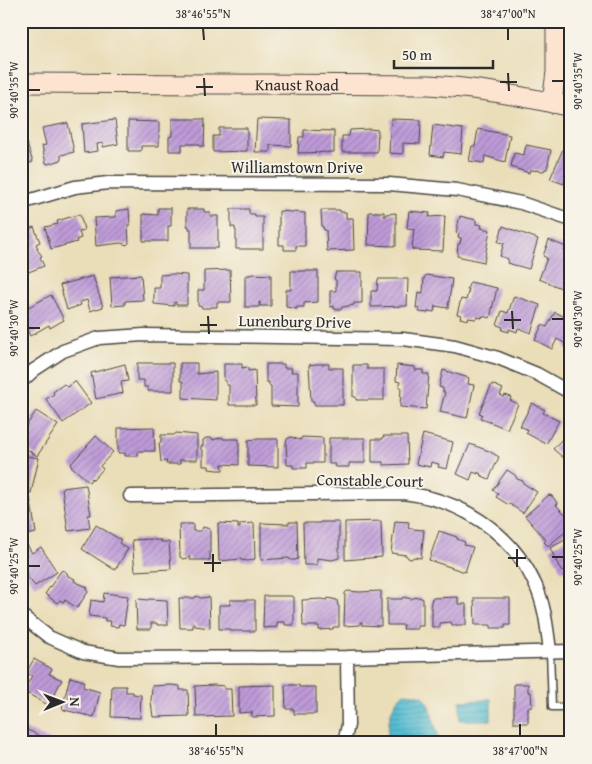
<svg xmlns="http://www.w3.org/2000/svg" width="592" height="764" viewBox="0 0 592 764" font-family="'Gentium Book Plus',serif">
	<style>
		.water { fill: url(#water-rules); stroke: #40747e }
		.building { fill: url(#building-hatch) }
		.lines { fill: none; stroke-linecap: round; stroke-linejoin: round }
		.service-casing { stroke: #484640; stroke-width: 9 }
		.minor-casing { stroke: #484640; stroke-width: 15 }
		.secondary-casing { stroke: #484640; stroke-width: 21 }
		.service { stroke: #fff; stroke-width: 6 }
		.minor { stroke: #fff; stroke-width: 12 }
		.secondary { stroke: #fde4d1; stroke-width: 19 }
		.ticks { fill: none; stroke: #2b2b2b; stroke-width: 2 }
		.labels { text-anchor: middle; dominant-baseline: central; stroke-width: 4; stroke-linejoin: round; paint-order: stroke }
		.street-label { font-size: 16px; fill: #2b2b2b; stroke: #f7f3e8 }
		.neatline { fill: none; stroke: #2b2b2b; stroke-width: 2 }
		.ticks-label { font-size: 12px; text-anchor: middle; fill: #2b2b2b }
	</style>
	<defs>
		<pattern id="water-rules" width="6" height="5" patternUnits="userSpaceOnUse" patternTransform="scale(1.25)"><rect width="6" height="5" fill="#54bdd1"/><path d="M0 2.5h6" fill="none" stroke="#469aaa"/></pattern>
		<pattern id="building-hatch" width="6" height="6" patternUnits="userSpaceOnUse" patternTransform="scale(1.25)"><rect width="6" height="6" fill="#bf9bd9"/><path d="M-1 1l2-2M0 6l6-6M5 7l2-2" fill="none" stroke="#9b7fb0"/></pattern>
	</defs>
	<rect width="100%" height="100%" fill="#f7f3e8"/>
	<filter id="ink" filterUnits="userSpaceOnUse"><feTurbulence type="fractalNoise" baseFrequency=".02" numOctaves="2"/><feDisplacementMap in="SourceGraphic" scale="10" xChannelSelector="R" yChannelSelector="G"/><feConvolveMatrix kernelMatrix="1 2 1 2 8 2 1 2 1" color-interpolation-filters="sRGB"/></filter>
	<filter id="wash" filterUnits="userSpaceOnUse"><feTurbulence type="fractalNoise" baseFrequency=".0096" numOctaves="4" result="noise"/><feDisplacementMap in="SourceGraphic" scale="20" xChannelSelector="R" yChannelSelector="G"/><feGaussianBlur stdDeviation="1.12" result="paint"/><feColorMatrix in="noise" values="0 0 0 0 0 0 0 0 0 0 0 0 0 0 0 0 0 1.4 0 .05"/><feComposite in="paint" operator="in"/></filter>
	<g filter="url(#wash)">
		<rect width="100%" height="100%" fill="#eadeb9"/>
		<!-- water -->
		<path class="water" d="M404 693 415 694 423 696 429 706 439 739 443 743H387C389 723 388 707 404 693Z
			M486 699H491V720H460V701L484 700Z"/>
		<g id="blocks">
			<!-- building -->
			<path class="building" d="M172 119H205L204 146H199V144H182V151H169V137L172 136Z
				M257 119 291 120V146L270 145V152H255Z
				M391 119 421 120 420 144 403 143V154L389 153Z
				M115 120 118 144 103 147V143L97 144 98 151 84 153 82 124Z
				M128 121 159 122V146H141V151H128Z
				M68 123 74 152 61 155V160L48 164 46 163 42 146 46 145 42 128Z
				M433 125 463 129 461 154 444 152 443 157 430 155Z
				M219 128H247V151L213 152V136H219Z
				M370 129 378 130 377 152H342V136H349L350 130Z
				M478 129 510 135 505 162 485 156 484 163 469 161 472 146H475Z
				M304 130 334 131V152L298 153 299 137H304Z
				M23 133 33 162 25 164 26 166 21 168V134Z
				M526 145 551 150 547 169H545L544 171 530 170 529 173 511 167 514 153 524 155Z
				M563 149 571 152V179L566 177 564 184 550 179Z
				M158 208H171V226H168V241H143V214L158 215Z
				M129 209 130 225H128L129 243 127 245 121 243 96 246 94 218 116 217V211Z
				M187 209H204V212H210V216H218V248H191V229H189V226H187Z
				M231 209H249V214H255V217H263V249H236V230H235V227H231Z
				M321 210H340V212H346V218H353L354 250 327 251 326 230H324L323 227H322Z
				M279 211 305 213V246H296V250H284V245H279Z
				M409 211 430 213 429 217 445 216 443 251 414 250 412 249 414 229 407 228Z
				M369 212H384V216H386V214L396 213V246L368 245Z
				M80 214 84 230 79 232 81 238 76 240 77 242 51 249 45 227 58 224 57 221Z
				M460 216 476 220V224L482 225 481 228 490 230 484 262 457 256 458 244H460L461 238 458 237 459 234 456 233Z
				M503 226 538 239 529 269 507 263 508 259 500 256 504 243 498 242Z
				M34 227 40 242 36 244 38 248H36L42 256 40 257 44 266 21 275V232Z
				M549 240 566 247 564 251 571 253V277L566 290 539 279 547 258 543 256Z
				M230 270 231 302H217V307H210V308H202V307L198 306V290H204V271Z
				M291 271H318V302L304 303V307H297V309L286 307V290H291Z
				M336 272H362V303H354V305L342 307V309H334V306L330 307V291H336V280L334 279Z
				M173 274 187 275V305H176V302H174V306L154 304V288H160V275Z
				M254 274 271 275V306H260V302H259V307H245V276Z
				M141 275 143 300 125 301V305L112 306 110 277Z
				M426 275 452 279 448 308 435 306 434 312 429 311 428 313 419 312 420 309 416 308 418 292 423 293 424 278Z
				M93 276 103 307 90 311 87 300 80 302 81 305 67 310 60 285Z
				M378 279H408L407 306 371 307V291H377Z
				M470 282 497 288 490 318 482 316V318L477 317 476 319 468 318V320L460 318 461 315 457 314 461 299 466 300 469 289H467Z
				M51 295 64 320 50 328 49 325 30 336 21 319V311Z
				M514 296 540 305 531 333 518 328 517 332 509 329V332L502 330 503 327 497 325 502 311 508 313Z
				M555 312 571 320V350L564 347 566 344 557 339 552 349 535 340 542 325 547 327Z
				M137 363H173V391H148V387H144V380H137Z
				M180 363H197V374L216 372V400L183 398V381H180Z
				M125 364 128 381 121 382 123 393 96 399 91 373Z
				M224 364H242V368L248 367V371L255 370 256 405H229V385H226V381H224Z
				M266 364H284V368H292L291 372H298V407L271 406V386H269V382H266Z
				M316 364H329V368H343V405H314V401H311L309 365Z
				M353 365H367V369H384V400H356V397H353Z
				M397 365 415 367V370H423V374H429L426 409 400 407 401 387H399L400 382 396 381Z
				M443 370 469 378 468 384 474 385 467 418 440 412 445 392H443V388L439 387Z
				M75 381 91 403 63 423 46 399 54 394 53 392 64 384 67 387Z
				M492 384 503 389 500 395 504 397 505 395 511 397 510 400 518 404 507 429 480 418 482 414 479 413Z
				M532 403 545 410 543 413 559 421 546 444 526 433 528 430 520 426Z
				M36 411 58 425 37 456 21 445V429L24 424 26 426Z
				M154 427 155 451H138V456H125V453H118V428Z
				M571 429V464L553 449Z
				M176 433 197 435V460H180V464H166L167 461 161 462 159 443H161V435H174Z
				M423 434 453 442 447 469 438 467 439 464 431 462 430 467 416 464Z
				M96 436 113 452 100 466 103 469 93 480 92 478 89 482 70 465Z
				M383 436H407L408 464 383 465V462H372V439H383Z
				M222 437 223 439H239V465L222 464 223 470H217L209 469V466H203V450H201V446H203V440L206 438H212L213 440Z
				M291 437 300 440 302 437 323 438V463H307V468H293V465H287L286 443 287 439Z
				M329 438H365V463H349V467H336L335 464H329Z
				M257 439H278V467L248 466V440Z
				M470 444 489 451 499 457 489 479 480 475 481 474 478 472V474L473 472 470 480 457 474Z
				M21 455 39 458 31 493 21 492Z
				M507 470 515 475 517 479 523 481V483L537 492 523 513 511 505 510 503 509 505 496 497 498 494 493 490Z
				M86 485 91 515H88L90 528 68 531 62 488Z
				M549 495 552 496 558 504 556 505 571 520V527L548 546 544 542 546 540 525 516Z
				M30 497 36 533 21 536V499Z
				M381 521 382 557 345 560V522Z
				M395 521 409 522 408 528 412 529 424 530 421 558 414 557 411 559 408 558 406 555 391 553Z
				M289 522H297L298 559 295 560H290L289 558 261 560V523L289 524Z
				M320 522H339V558L332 560 317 558V565H304L303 523H320Z
				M218 523 238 524V528H240V524L254 523 255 559 248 561 241 560V559L219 561Z
				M179 524H193V531H201L203 527 210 529V560H190V557L183 559 180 557Z
				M96 525 121 540 119 543 128 549 115 570 82 549Z
				M439 531 457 537V539L465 542 464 545 473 547 465 572 429 560Z
				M571 537V584L564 570 561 571 550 548Z
				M152 539 153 540H161V542H169L171 569 135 571 132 540Z
				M26 543 32 553 41 547 57 572 35 586 26 575 28 574 23 567 26 566 21 563V546Z
				M64 570 67 573 68 576 75 579 74 581 87 587 88 592 77 608 65 600 63 602 60 600 57 603 45 594 61 571Z
				M347 591 359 592 381 591V626L362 625V622H360V625L344 626 345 593Z
				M104 593 128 596 124 625 119 624 118 627 110 626 111 621H105V618L89 616 91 600 103 602Z
				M196 596 201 598 209 597 210 628 195 626V623H193V628H180L179 598H195Z
				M264 596H291L294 597V625H285V622H277V627L263 628Z
				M403 597 412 599 413 598 419 597 423 599V626H417V629H403L404 625H387V599H402Z
				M458 597V604H466V625H452L451 622 440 623V627H432V607H430L432 598Z
				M328 598 337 600 338 606H339V627H333V629L319 630V626H303L302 600 322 599 327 600Z
				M474 598H510V625H505V628H491V625H475Z
				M139 599 148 600 149 599 167 600 168 625H157V623H151V629H137L136 600Z
				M230 600H255V631H230V629H219V605H230Z
				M34 659 52 669 49 674 62 680 48 705 23 691 32 676 26 673Z
				M70 677 84 681 83 687 100 692 94 717 64 710 62 708Z
				M514 684H528V692H531L532 707H528V723H514Z
				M171 685 180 686V690H188L189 716 153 717 151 702 152 686Z
				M214 685 224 686V689H231L232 716 196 717 195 686Z
				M275 685V716L252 717V712L239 713V686Z
				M285 685H299V687H316V714H294V709H286Z
				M112 686H126V692H133V694L141 695 140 718 111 717Z
				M25 729 57 743H21V737Z"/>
		</g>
	</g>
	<g filter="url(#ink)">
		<use href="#blocks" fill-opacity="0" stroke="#484640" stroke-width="1"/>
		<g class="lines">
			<defs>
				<path id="service" d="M550 651 552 707H571"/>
				<path id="minor" d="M21 203 75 187 108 183 389 184 457 190 521 203 571 220
					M21 382 34 370 63 351 99 338 144 335 403 339 455 346 498 358 537 374 571 393
					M130 496 403 493C459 499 511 531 535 584 545 605 547 628 550 651
					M21 615 49 637 83 652 119 658 347 657 571 651
					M344 743 348 725 347 657"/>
				<g id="secondary">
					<path id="s1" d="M21 83 429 85C477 88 524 96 571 107"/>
					<path d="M552 103 556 72V21"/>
				</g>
			</defs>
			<!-- service casing -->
			<use href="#service" class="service-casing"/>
			<!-- minor casing -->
			<use href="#minor" class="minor-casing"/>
			<!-- secondary casing -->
			<use href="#secondary" class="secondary-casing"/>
			<!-- service -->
			<use href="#service" class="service"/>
			<!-- minor -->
			<use href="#minor" class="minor"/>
			<!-- secondary -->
			<use href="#secondary" class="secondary"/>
		</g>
	</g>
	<!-- ticks -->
	<path class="ticks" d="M203 28 204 40M508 28V40M508 73 509 91M204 78 205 96M552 81H564M500 82H517M196 87H213M28 90H40M512 311 513 329M208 316 209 334M552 319H564M504 320H521M200 325H217M28 328H40M517 549V567M213 554V572M552 557H564M508 558H526M204 563H221M28 566H40M216 724V736M520 724V736"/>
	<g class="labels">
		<!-- street labels -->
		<g class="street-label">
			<text stroke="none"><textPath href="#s1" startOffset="276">Knaust Road</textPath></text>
			<text x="297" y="167">Williamstown Drive</text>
			<text transform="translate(295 321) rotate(1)">Lunenburg Drive</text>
			<text transform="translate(370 480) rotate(1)">Constable Court</text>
		</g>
	</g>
	<!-- margin -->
	<rect width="592" height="764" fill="none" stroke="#f7f3e8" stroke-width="55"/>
	<!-- north arrow -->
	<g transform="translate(62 702) rotate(89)" stroke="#f7f3e8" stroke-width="4" paint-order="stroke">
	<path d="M0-4L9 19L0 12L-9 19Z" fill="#2b2b2b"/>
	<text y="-8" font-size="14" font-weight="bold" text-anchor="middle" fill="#2b2b2b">N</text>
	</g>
	<!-- scale -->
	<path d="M394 60v8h99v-8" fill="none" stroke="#2b2b2b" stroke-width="2.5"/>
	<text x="402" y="60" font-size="15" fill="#2b2b2b" stroke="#f7f3e8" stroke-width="4" paint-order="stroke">50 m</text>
	<rect x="28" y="28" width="536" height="708" class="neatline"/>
	<g class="ticks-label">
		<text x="203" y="18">38°46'55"N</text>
		<text x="508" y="18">38°47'00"N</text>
		<text transform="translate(578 81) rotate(-90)" y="4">90°40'35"W</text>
		<text transform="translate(14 90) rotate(-90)" y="4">90°40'35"W</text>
		<text transform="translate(578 319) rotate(-90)" y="4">90°40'30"W</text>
		<text transform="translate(14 328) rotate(-90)" y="4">90°40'30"W</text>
		<text transform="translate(578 557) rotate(-90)" y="4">90°40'25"W</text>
		<text transform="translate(14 566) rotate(-90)" y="4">90°40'25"W</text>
		<text x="216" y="755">38°46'55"N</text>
		<text x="520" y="755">38°47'00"N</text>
	</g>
</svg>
